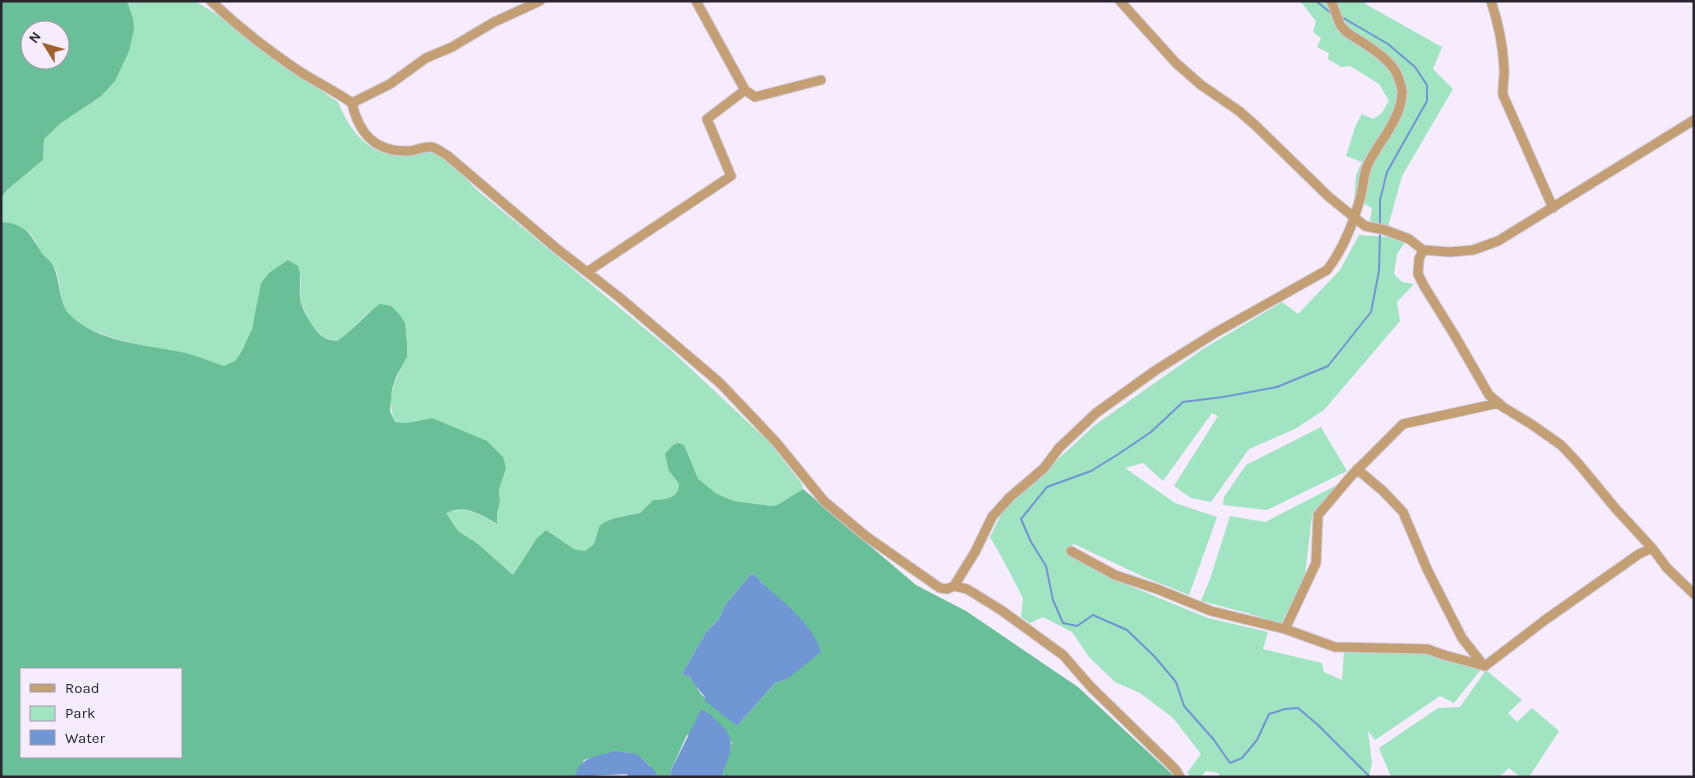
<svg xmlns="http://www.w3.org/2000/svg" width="1695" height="778" viewBox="0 0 1695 778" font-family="Karla,sans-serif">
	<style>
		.green { fill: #a0e4c2 }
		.forest { fill: #69bf97; fill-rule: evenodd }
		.water { fill: #7096d4 }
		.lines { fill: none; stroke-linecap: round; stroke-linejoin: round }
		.stream { stroke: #7096d4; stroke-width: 2 }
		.minor-casing { stroke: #d1c8d9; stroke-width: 11 }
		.minor { stroke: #c39f73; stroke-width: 9 }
	</style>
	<rect width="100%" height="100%" fill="#f6ecfe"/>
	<!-- green -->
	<path class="green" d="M127 1H195L218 15 264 52 338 102C347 125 365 151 391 155 403 157 421 151 433 153 445 155 468 181 477 190L672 351 769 442 802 484 803 489 777 505 771 506 734 501 717 494 697 479 684 445 679 443 674 444 669 471 679 484C679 498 665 500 653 500L640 513 615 518 599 527 594 544 585 551 574 549 546 530 537 538 513 575 478 544 458 531 445 513C466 505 479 514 496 524L497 513 500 502 499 490 506 468 432 418 407 423 395 422C385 397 395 379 407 357L370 311 346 335 337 341 325 338 316 330 309 321 300 300 301 277 261 283C257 303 252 348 235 361 232 363 227 365 224 366 210 361 195 355 180 352 151 347 88 338 69 314 59 302 61 284 56 270 52 262 46 259 41 253 38 247 36 241 32 236 25 227 11 223 1 222V198L7 190 43 160 44 139 61 123 100 97 133 18Z
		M1300 1H1363L1367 5 1442 47 1433 69 1453 89 1402 176 1388 227 1370 221 1372 208 1363 203 1352 206 1354 202 1356 175 1362 162 1346 156 1355 127 1362 114 1373 119 1381 114 1389 101 1379 84 1350 66 1341 67 1328 59 1329 53 1317 47 1321 38 1313 32 1316 21Z
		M1359 235 1390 237 1406 241 1397 254 1394 274 1402 282 1414 284 1397 302 1400 321 1324 410 1295 429 1249 449 1211 502 1191 498 1174 486 1218 416 1212 413 1163 481 1143 463 1125 468 1175 503 1217 517 1189 595 1144 577 1074 544 1065 549 1093 568 1130 586 1208 618 1268 632 1263 649 1322 663 1324 672 1342 680 1344 652 1427 651 1482 668 1454 703 1440 696 1375 740 1368 731 1372 763 1369 777H1219V773L1206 771 1201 777H1192L1187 773 1201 754 1173 718 1140 693 1115 682 1089 657 1072 632 1043 617 1030 623 1021 617 1023 598 1001 556 990 537 1003 510 1095 425 1203 349 1282 302 1298 314 1340 270Z
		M1321 427 1347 471 1267 510 1223 505 1224 497 1246 465Z
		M1337 485 1333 492 1312 516 1305 576 1281 624 1247 613 1201 601 1210 579 1230 516 1265 522Z
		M1486 670 1522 700 1508 713 1517 722 1532 708 1559 731 1529 777H1520L1509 768 1499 777H1391L1379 748 1438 708 1460 707Z"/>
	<!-- forest -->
	<path class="forest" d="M1 1H127L133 18 134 29 129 51 115 81 100 97 61 123 44 139 43 160 7 190 1 198ZM30 30H60V60H30Z
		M1 222C17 223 27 228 35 242 38 246 40 251 43 255 49 260 54 264 56 273 60 286 60 305 70 315 97 342 146 345 181 352 195 355 210 361 224 366L235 361 242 351 252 329 261 283 269 273 288 260 298 266C302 278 299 286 300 298 301 309 315 333 325 338 328 340 333 340 337 341 353 331 364 315 380 304L391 306 399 314 405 323 407 345V357L396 377 392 389 390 411 395 422 407 423 432 418 487 441 503 457 506 468 499 490 500 502 497 513V524C480 514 465 504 446 513L458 531 478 544 513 575 537 538 546 530 574 549 585 551 594 544 599 527 603 523 615 518 640 513 653 500C665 500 679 498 679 484L669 471 665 454 674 444 679 443 684 445 698 479 717 494 734 501 771 506 777 505 803 489 916 585 966 611 1078 687 1175 777H722L732 742 687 735 670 772 671 777H658C636 743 617 751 584 760L575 777H1ZM751 574 755 575 761 582 802 622 787 679 775 683 737 726 701 694 690 677 682 674 706 632 719 619 725 605ZM21 669H181V757H21Z"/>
	<!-- water -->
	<path class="water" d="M751 574 755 575 761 582C782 601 813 624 821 652L787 679 775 683 737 726 704 700 705 697 694 684 690 677 682 674 706 632 719 619 725 605Z
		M701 710C708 712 712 716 717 721 740 741 729 751 722 777H671L670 772Z
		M615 751 637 754 655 771 658 777H630L626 774 575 777C578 757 598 756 615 751Z"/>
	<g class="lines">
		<!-- stream -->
		<path class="stream" d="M1316 1 1331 13
			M1340 16 1388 44 1415 67 1427 85V101L1387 172 1380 200V225
			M1370 777 1318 725 1298 708 1285 709 1269 714 1257 740 1242 758 1230 763 1214 740 1184 706 1176 682 1155 657 1127 630 1093 615 1077 626 1063 623 1053 600 1046 566 1031 542 1021 519 1047 487 1091 471 1117 455 1151 432 1183 402 1223 397 1277 387 1328 366 1371 312 1379 271 1380 233"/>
		<defs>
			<path id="minor" d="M211 1C238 27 268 50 299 71 316 82 335 91 352 103
				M540 1 494 22 452 47 426 58 390 84 352 103C359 134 375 152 408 151 415 151 424 146 431 147 437 148 443 153 448 156L556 248 619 297 720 383 776 442 824 501 867 537 940 588 947 589 954 586 967 589 1001 610 1063 655 1091 687 1175 769 1180 777
				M696 1 745 90
				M1120 1 1176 63 1201 85 1239 111 1255 125 1329 197 1365 226 1385 230 1409 239 1423 250 1419 259 1418 274 1424 286 1455 336 1489 395 1503 407 1531 424 1561 445 1578 463 1616 509 1652 548 1667 568 1694 594
				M1491 1C1498 22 1503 46 1504 68 1505 77 1502 86 1503 95L1553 208
				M1423 250 1450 252 1473 250 1498 241 1694 120
				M587 272 731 176 707 119 745 90 755 97 821 80
				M1357 469 1383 491 1403 512 1427 569 1462 638 1484 666
				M1071 551 1115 575 1157 589 1211 611 1285 629
				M954 586 975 552 992 517 1009 498 1044 468 1059 448 1096 413 1156 370 1215 333 1327 270C1344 248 1354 222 1361 195 1364 182 1363 174 1369 162 1380 141 1401 118 1402 94 1403 88 1398 77 1396 72 1389 60 1376 51 1365 44 1357 38 1347 35 1341 26 1337 19 1335 9 1331 1
				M1485 666 1444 655 1427 649 1335 647 1285 629 1316 563 1318 515 1352 475 1403 424 1499 403
				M1485 666 1545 620 1639 554 1652 548"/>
		</defs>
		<!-- minor casing -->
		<use href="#minor" class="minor-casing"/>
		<!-- minor -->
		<use href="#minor" class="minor"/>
	</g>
	<!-- border -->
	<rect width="1695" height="778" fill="none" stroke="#2a242f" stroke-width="5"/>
	<!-- legend -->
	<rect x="20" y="668" width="162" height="90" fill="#f6ecfe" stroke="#a49cab"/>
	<rect x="30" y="684" width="25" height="8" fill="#c39f73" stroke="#a49cab"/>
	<text x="65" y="693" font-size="15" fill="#2a242f">Road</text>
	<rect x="30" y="706" width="25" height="15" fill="#a0e4c2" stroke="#a49cab"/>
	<text x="65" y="718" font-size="15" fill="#2a242f">Park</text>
	<rect x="30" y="730" width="25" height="15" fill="#7096d4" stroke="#a49cab"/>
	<text x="65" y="743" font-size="15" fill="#2a242f">Water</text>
	<!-- north arrow -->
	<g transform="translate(45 45) rotate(307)"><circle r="24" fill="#f6ecfe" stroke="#a49cab"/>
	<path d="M0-4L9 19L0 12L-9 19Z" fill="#a15f2b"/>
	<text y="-8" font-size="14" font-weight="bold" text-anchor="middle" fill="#2a242f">N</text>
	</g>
</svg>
